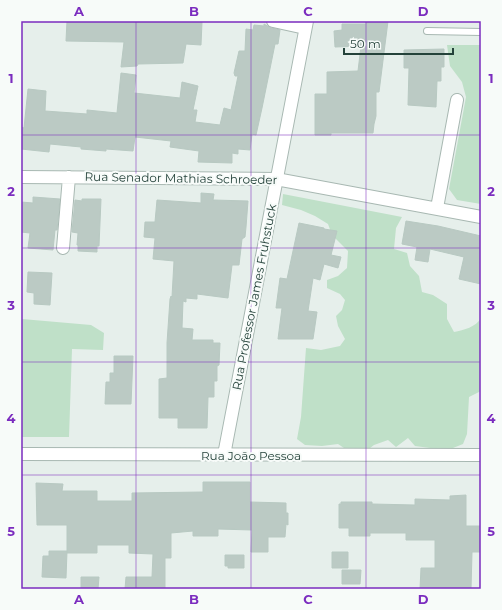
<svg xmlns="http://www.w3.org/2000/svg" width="502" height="610" viewBox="0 0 502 610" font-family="Montserrat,sans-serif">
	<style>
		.green { fill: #bfe0c8 }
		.building { fill: #bbcac4; stroke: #b8c9c2 }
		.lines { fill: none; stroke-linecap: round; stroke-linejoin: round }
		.lane-casing { stroke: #a8b8b2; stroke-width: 8 }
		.street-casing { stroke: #a8b8b2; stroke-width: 14 }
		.lane { stroke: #fff; stroke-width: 6 }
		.street { stroke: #fff; stroke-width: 12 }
		.grid { fill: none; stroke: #7b2cbf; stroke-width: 1; stroke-opacity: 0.55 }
		.labels { text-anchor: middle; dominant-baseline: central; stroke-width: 4; stroke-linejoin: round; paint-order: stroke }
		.street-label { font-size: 12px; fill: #24423a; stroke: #f7fbf9 }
		.neatline { fill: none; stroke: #7b2cbf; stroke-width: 1.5 }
		.grid-label { font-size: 13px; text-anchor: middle; font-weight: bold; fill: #7b2cbf }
	</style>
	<rect width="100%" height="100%" fill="#e6efeb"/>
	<!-- green -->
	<path class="green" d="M447 45H481V204L457 200 449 189 466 97 462 82 450 66Z
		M283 194 402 217 396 228 394 249 407 253 410 266 419 276 422 292 433 295 447 304V319L454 332C464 330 476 327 481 318V391L469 397 467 434 463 444 453 448H430L415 446 408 438 396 447 388 440 374 445 362 454 350 452 338 444 322 446 305 445 297 439 301 417 306 348 321 350 340 346 345 339 338 326 336 316 342 310 345 300 340 294 327 288V280L338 276 347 268 348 251 332 235 328 224 315 216 301 210 282 205Z
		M22 319 91 325 104 333 103 350 72 349 69 437H21Z"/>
	<!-- building -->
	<path class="building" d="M67 21 202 22 201 45 186 44 183 63 138 64 137 66 121 67 124 42 66 41Z
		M366 21H388L379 92H376V116L374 124 373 133H331V135H315V94H327V72L358 71 361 46 335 47 334 31 342 30V24H366Z
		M264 24 271 28 280 30 278 44H275L262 108 256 135 252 134 250 150 238 149V154L232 153V163L198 162 199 151 170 147 171 141 135 137 133 151 106 149V151L81 149V147L50 144 49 152 21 149V127L24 128 28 89 46 91 45 111 87 114V110L117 113 121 73 136 75 134 93 180 98 182 82 198 86 193 110H197L195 122 220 125 224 108 231 110 238 76H235L234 73 239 51H245L246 29 253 30 254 25 264 26Z
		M444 49V67H441V81H437L436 107 408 105 409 68H404V50Z
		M201 193 214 194 213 200 248 201 246 227 245 237 242 239 239 265H232L228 298 197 294V299L186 298V302L183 301 182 328 193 329 192 340H213V343H220L219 365 217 366V381H214V397H208L207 428H178V418H159V379L167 378V343L170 299 171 296 172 297 174 261 153 259 155 238 144 237 145 222H155L157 200 201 203Z
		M33 197 60 199 57 230H55L53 250 28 248 30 233 21 232V202L33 203Z
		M82 199H101L99 246H97V252L78 251V245H77L78 233 72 232 75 200 82 201Z
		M406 221 438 226 481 236V284L459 279 464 257 430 249 428 262 415 260 417 247 402 244Z
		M299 223 324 228V229L337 231 331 255 341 257 338 268 324 264 320 280 313 278 308 311 317 312 313 339H278L282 308H276L280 278 287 279Z
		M28 272 52 273 50 305 34 304V293L27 292Z
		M114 356H133L131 404H105L106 382H110V373H114Z
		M203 482H250V502L286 503V513H288V525L286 524 285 537H268V552H251L252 530 218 529V536H193V531L171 533V558H165V589H125L126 577H152L153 554 129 553V545H97V553H67V525H37L36 483 63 484 62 491H97V501H132V493L203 492Z
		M466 495V526H481V552H472L471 589H420L421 568H435V540H406V533H370V536H349V528H339V504H341V502H372V504L415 505V499L450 500V496Z
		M49 551H67L66 578 42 577 43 556H49Z
		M332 552H348V568H332Z
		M225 555H244V568H228V566H225Z
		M342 570H361L360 584H342Z
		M81 577H99L98 589H81Z"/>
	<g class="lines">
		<defs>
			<path id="lane" d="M427 31 481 32"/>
			<path id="street" d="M273 21 305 28
				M21 177 276 179 481 217
				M437 208 457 100
				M63 248 69 177
				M21 454 481 455
				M224 455 307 21"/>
		</defs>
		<!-- lane casing -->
		<use href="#lane" class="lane-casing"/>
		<!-- street casing -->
		<use href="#street" class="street-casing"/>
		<!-- lane -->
		<use href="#lane" class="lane"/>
		<!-- street -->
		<use href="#street" class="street"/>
	</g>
	<!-- grid -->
	<path class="grid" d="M136 21V589M251 21V589M366 21V589M21 135H481M21 248H481M21 362H481M21 475H481"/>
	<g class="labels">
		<!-- street labels -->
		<g class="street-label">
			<text transform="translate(181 178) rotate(1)">Rua Senador Mathias Schroeder</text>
			<text transform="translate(254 297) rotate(-79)">Rua Professor James Fruhstuck</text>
			<text x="251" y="455">Rua João Pessoa</text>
		</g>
	</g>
	<!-- border -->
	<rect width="502" height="610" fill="none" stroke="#f7fbf9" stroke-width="44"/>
	<!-- scale -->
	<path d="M344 48v6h109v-6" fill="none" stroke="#24423a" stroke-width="2"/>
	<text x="350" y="48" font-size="12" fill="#24423a" stroke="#f7fbf9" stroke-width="3" paint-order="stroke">50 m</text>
	<rect x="22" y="22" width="458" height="566" class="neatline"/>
	<g class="grid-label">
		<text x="79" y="16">A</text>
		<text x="194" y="16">B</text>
		<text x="308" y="16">C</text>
		<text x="423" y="16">D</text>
		<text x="11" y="83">1</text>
		<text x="491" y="83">1</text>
		<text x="11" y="196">2</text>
		<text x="491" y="196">2</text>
		<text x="11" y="310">3</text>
		<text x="491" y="310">3</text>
		<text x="11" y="423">4</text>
		<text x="491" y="423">4</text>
		<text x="11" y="536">5</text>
		<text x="491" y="536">5</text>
		<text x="79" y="604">A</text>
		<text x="194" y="604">B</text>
		<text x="308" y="604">C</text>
		<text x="423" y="604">D</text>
	</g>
</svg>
